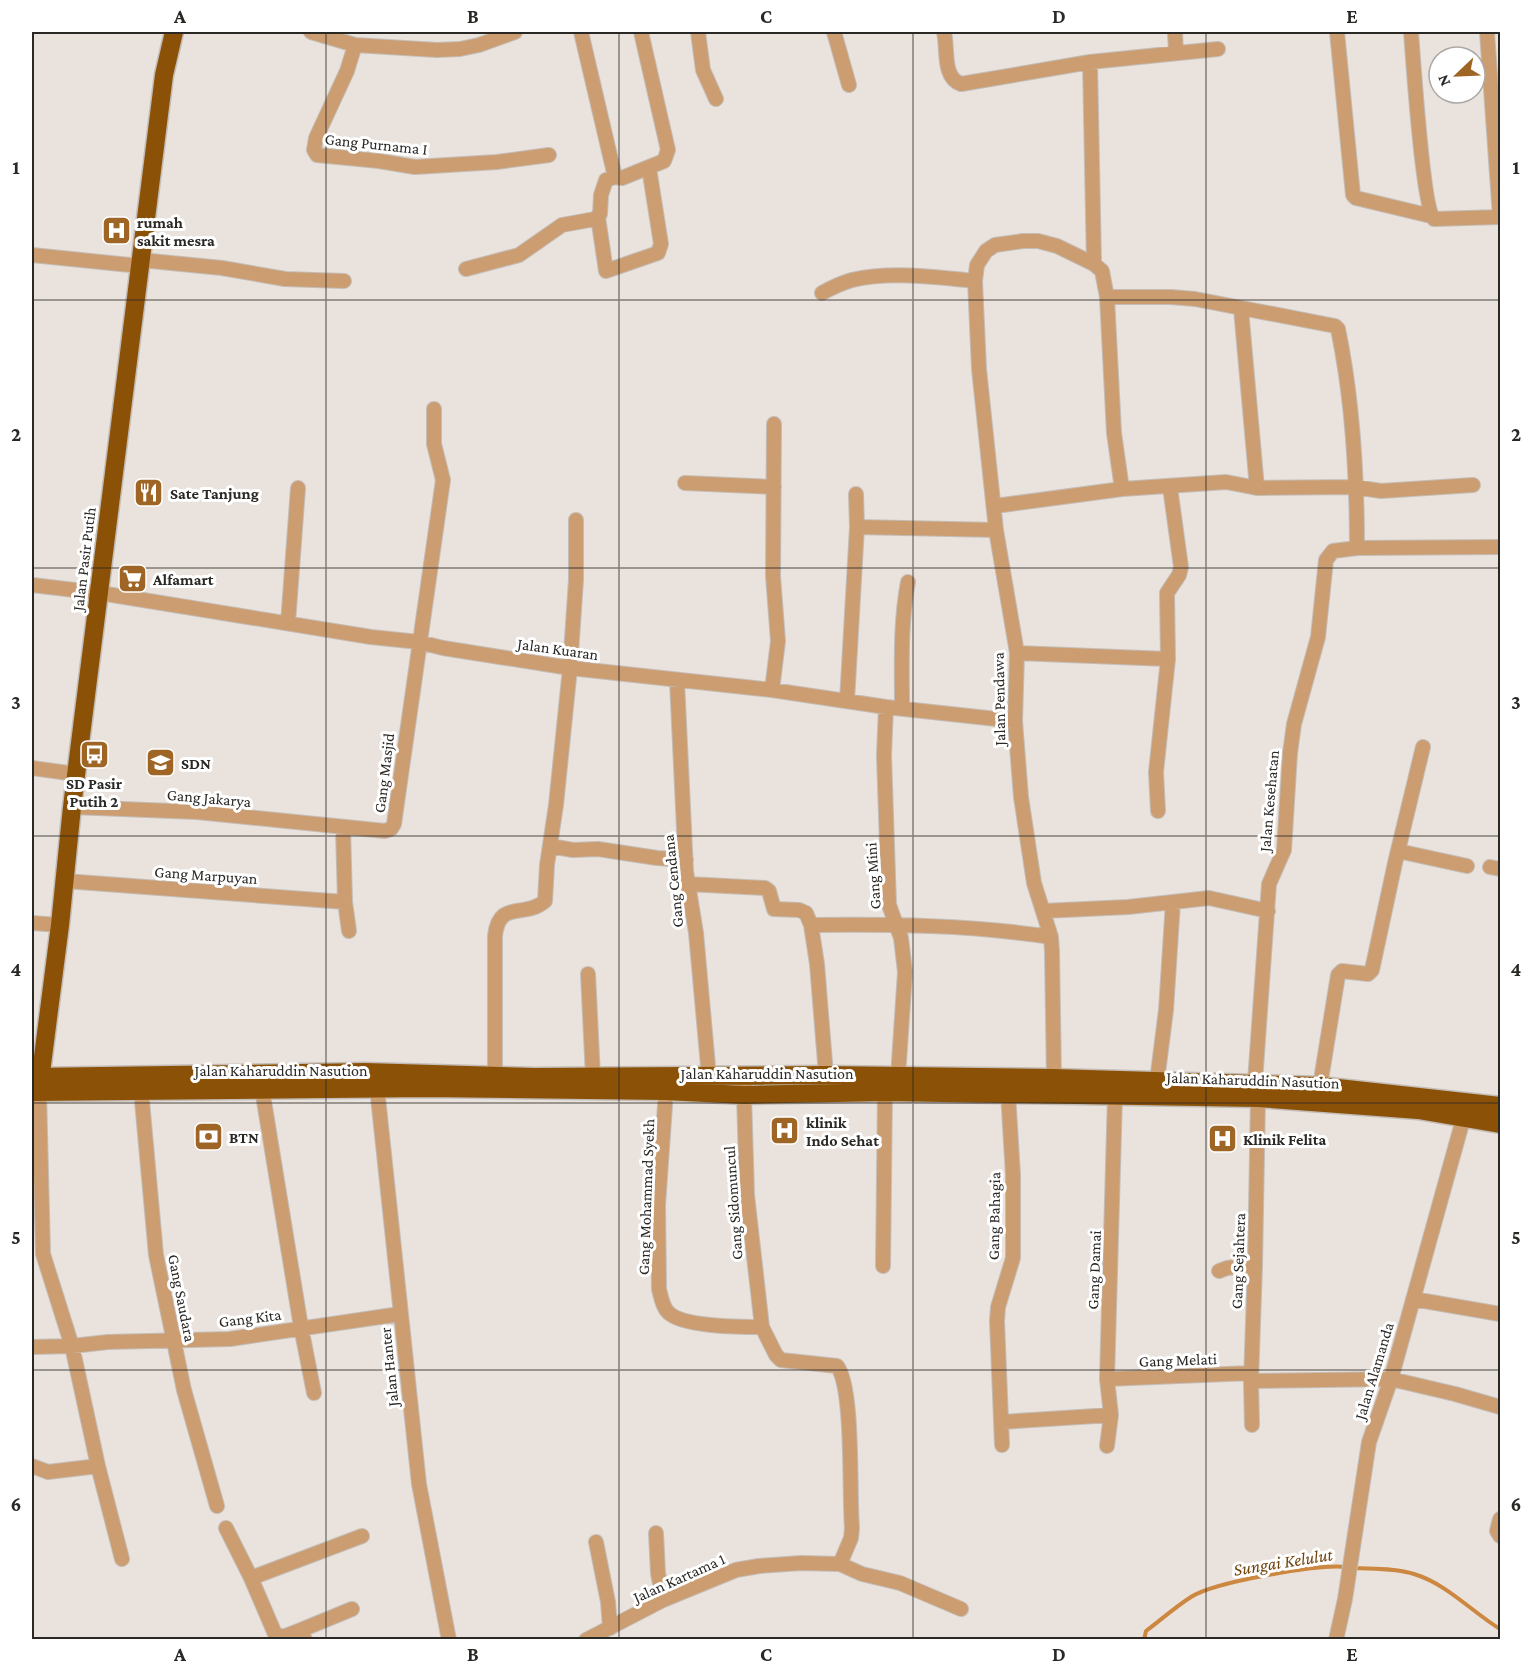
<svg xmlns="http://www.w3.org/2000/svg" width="1532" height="1671" viewBox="0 0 1532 1671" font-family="'Crimson Pro',serif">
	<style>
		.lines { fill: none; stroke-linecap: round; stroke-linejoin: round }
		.stream { stroke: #cc8840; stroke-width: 4 }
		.minor-casing { stroke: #c4bdb7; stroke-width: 16 }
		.highway-casing { stroke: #c4bdb7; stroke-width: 21 }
		.minor { stroke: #cb9d70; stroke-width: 14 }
		.highway { stroke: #8b5207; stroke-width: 18 }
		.grid { fill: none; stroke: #2a2825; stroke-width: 1.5; stroke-opacity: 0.55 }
		.labels { text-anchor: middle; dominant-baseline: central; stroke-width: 6; stroke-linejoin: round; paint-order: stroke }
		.street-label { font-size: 16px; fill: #2a2825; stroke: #fff }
		.poi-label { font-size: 16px; font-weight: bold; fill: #2a2825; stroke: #fff; text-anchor: start }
		.water-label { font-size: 18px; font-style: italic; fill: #70430b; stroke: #fff }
		.neatline { fill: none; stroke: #2a2825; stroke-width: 2 }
		.grid-label { font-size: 20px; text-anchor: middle; font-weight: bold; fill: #2a2825 }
	</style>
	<rect width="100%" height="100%" fill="#eae2dc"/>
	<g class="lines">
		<!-- stream -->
		<path class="stream" d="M1354 1568C1373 1569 1396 1568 1414 1574 1447 1584 1472 1612 1500 1629
			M1144 1640 1146 1631C1161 1620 1175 1607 1191 1597 1214 1582 1318 1564 1346 1567"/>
		<defs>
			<path id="minor" d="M311 32 355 45 437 50 460 49 479 45 515 32
				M581 32 615 177
				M698 32 703 70 716 99
				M834 32 849 85
				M944 32C948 48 942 78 961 84L1090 62 1218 49
				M1175 32 1176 53
				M1337 32 1353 195 1356 198 1431 216
				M1411 32C1413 58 1423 208 1434 219L1500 217 1487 32
				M355 45 347 71 316 138 314 150 317 155 379 161 415 167 497 162 549 155
				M1090 62 1094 264
				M598 217 606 271 658 253 661 244 649 168
				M32 255 140 266
				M141 260 222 268 285 279 344 281
				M466 269 519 255 562 225 595 219 600 214 601 195 606 180 615 177 622 178 664 161 668 150 641 32
				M822 293C831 288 842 283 852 280 890 271 937 277 975 281
				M1107 297H1171L1195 299 1335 326 1338 329C1353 401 1357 476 1357 548
				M1241 309 1257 488
				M685 483 774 487
				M995 506 1122 489
				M857 527 996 530
				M32 585 100 593 371 637 419 642 443 648 570 668 772 690 886 707 1015 721
				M288 623 298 488
				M1017 653 1168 659
				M677 681 686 871 696 933 709 1077
				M772 690 778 641 773 576 774 424
				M847 701 857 527 856 494
				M886 707 884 755 889 905 901 938 905 972 898 1077
				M902 708C902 666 900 624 908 582
				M32 768 76 774
				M72 807 197 812 385 831 391 829 394 824 443 480 434 444V409
				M1158 811 1156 772 1168 659 1167 593 1179 575 1181 567 1170 487
				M343 828 345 902 349 931
				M550 846 573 850 598 849 657 858 686 860
				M1398 851 1467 866
				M1490 867 1500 869
				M65 881 345 902
				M688 884 765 888 769 891 774 909 799 910 806 913 811 925 817 964 826 1075
				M1043 911 1128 907 1209 898 1268 911
				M32 923 60 925
				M811 925C891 924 971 925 1051 937
				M588 974 593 1077
				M495 1074V936C499 899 524 919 545 901L547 865 556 805 570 668 576 580V520
				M745 1077 744 1095 747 1195 762 1327 776 1355 781 1360 837 1366C854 1387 849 1496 852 1528L851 1538 840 1564
				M1054 1078 1052 952 1051 937 1034 883 1021 797 1015 721 1017 653 996 530 979 369 975 281 977 265 986 251 995 245 1023 241H1038L1057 246 1094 264 1102 271 1107 297 1114 433 1122 489 1226 482 1257 488 1355 487 1381 491 1473 485
				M1157 1081 1166 1010 1173 902
				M1255 1082 1269 884 1284 850 1290 753 1294 724 1318 637 1326 560 1333 551 1357 548 1500 547
				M1320 1086 1338 975 1342 971 1368 974 1372 970 1395 863 1423 747
				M377 1088 419 1484 449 1640
				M262 1089 301 1327 314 1393
				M141 1090 156 1255 184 1390 217 1506
				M666 1091 658 1205 659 1289C661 1297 662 1305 667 1311 679 1327 742 1327 762 1327
				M39 1092 43 1254 72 1346 98 1466 122 1559
				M883 1266 885 1092
				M1219 1271 1227 1268 1255 1265
				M1413 1299 1500 1314
				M32 1347 72 1346 108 1342 230 1339 400 1314
				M1107 1379 1251 1373
				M1251 1381 1391 1379 1455 1394 1500 1407
				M1002 1422 1111 1415
				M1252 1425 1251 1381 1255 1265 1258 1098
				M1002 1445 997 1321 998 1307 1013 1258V1175L1008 1093
				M1107 1446 1111 1415 1107 1379 1115 1095
				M32 1466 48 1472 98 1466
				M1500 1519 1497 1531 1500 1536
				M226 1528 251 1578 275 1634 283 1637 301 1630 305 1640
				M656 1533 658 1573 663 1600
				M596 1542 608 1602 610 1628
				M251 1578 362 1536
				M301 1630 352 1609
				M586 1640 663 1600 736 1570 759 1566 801 1563 840 1564 862 1574 900 1583 961 1609
				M1336 1640 1345 1599 1369 1442 1391 1379 1464 1116"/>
			<path id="highway" d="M32 1077 365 1072 534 1077 826 1075 1054 1078 1320 1086 1500 1106
				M39 1088 60 925 72 807 164 75 174 32
				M32 1092 427 1088 666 1091 744 1095 885 1092 1258 1098 1418 1110 1500 1124"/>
		</defs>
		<!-- minor casing -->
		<use href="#minor" class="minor-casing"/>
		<!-- highway casing -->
		<use href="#highway" class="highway-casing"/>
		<!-- minor -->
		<use href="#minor" class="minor"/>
		<!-- highway -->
		<use href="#highway" class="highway"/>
	</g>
	<!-- grid -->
	<path class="grid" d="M326 32V1640M619 32V1640M913 32V1640M1206 32V1640M32 300H1500M32 568H1500M32 836H1500M32 1103H1500M32 1370H1500"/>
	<!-- icons -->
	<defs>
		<symbol id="hospital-square" viewBox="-11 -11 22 22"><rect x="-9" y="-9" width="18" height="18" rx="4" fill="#9f6524" stroke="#fff"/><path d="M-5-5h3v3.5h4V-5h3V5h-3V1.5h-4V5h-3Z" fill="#fff"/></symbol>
		<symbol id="restaurant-square" viewBox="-11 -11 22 22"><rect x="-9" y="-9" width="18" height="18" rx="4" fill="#9f6524" stroke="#fff"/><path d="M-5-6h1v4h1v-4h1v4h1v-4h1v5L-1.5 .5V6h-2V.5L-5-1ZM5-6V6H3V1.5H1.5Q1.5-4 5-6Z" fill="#fff"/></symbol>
		<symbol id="supermarket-square" viewBox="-11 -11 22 22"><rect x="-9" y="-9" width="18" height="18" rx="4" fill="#9f6524" stroke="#fff"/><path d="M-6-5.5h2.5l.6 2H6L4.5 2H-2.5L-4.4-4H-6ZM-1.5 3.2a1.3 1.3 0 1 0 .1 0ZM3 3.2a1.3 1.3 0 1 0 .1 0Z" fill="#fff"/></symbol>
		<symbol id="bus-square" viewBox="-11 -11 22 22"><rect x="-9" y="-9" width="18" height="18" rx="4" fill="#9f6524" stroke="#fff"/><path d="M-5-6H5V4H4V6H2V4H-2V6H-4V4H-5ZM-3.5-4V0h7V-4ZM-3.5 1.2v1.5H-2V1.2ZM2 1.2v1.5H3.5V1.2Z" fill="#fff"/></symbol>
		<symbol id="school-square" viewBox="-11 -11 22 22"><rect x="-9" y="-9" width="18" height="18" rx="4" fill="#9f6524" stroke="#fff"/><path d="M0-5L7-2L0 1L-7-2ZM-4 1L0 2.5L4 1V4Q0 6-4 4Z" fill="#fff"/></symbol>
		<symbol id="bank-square" viewBox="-11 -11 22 22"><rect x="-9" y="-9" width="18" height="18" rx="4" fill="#9f6524" stroke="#fff"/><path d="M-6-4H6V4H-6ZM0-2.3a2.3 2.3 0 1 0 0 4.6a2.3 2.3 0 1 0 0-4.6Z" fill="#fff"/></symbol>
	</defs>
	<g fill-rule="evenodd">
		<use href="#hospital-square" x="100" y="214" width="33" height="33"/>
		<use href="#restaurant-square" x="132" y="476" width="33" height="33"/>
		<use href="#supermarket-square" x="116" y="562" width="33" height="33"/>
		<use href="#bus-square" x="78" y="738" width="33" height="33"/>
		<use href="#school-square" x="144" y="746" width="33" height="33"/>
		<use href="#hospital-square" x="768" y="1114" width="33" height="33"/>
		<use href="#bank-square" x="192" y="1120" width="33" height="33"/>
		<use href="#hospital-square" x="1206" y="1122" width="33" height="33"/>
	</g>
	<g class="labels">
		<!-- street labels -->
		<g class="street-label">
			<text transform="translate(376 144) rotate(6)">Gang Purnama I</text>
			<text transform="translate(84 559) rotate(-83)">Jalan Pasir Putih</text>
			<text transform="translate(558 649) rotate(8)">Jalan Kuaran</text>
			<text transform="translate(999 699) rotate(-91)">Jalan Pendawa</text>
			<text transform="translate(384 773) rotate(-83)">Gang Masjid</text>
			<text transform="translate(209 798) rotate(5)">Gang Jakarya</text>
			<text transform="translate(1269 801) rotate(-85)">Jalan Kesehatan</text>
			<text transform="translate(206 875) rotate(4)">Gang Marpuyan</text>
			<text transform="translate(873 876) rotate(-94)">Gang Mini</text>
			<text transform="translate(673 881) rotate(-96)">Gang Cendana</text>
			<text x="281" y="1070">Jalan Kaharuddin Nasution</text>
			<text x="767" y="1073">Jalan Kaharuddin Nasution</text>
			<text transform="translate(1253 1080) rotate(2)">Jalan Kaharuddin Nasution</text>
			<text transform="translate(646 1197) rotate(-88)">Gang Mohammad Syekh</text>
			<text transform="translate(733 1203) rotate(-94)">Gang Sidomuncul</text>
			<text transform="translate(994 1216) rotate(-89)">Gang Bahagia</text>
			<text transform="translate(1238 1261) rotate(-88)">Gang Sejahtera</text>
			<text transform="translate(1094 1270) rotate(-88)">Gang Damai</text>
			<text transform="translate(182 1298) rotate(79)">Gang Saudara</text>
			<text transform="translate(250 1318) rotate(-7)">Gang Kita</text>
			<text transform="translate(1178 1360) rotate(-2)">Gang Melati</text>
			<text transform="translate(389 1367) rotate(-96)">Jalan Hanter</text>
			<text transform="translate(1374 1371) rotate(-73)">Jalan Alamanda</text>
			<text transform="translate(679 1578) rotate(-24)">Jalan Kartama 1</text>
		</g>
		<!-- poi labels -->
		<g class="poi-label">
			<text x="137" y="222">rumah<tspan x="137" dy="18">sakit mesra</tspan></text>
			<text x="170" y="493">Sate Tanjung</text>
			<text x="153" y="579">Alfamart</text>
			<text x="181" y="763">SDN</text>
			<text x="94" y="783" text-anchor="middle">SD Pasir<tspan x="94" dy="18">Putih 2</tspan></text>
			<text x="806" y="1122">klinik<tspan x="806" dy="18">Indo Sehat</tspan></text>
			<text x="229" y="1137">BTN</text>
			<text x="1243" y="1139">Klinik Felita</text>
		</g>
		<!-- water labels -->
		<g class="water-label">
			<text transform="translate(1283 1562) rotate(-9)">Sungai Kelulut</text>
		</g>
	</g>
	<!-- border -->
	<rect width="1532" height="1671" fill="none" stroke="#ffffff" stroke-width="66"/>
	<!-- north arrow -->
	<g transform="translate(1457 75) rotate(247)"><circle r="28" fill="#ffffff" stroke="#aaa9a8" stroke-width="1.5"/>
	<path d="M0-4.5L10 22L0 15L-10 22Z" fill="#9f6524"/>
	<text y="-9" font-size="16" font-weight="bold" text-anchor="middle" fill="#2a2825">N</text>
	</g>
	<rect x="33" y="33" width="1466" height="1605" class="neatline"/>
	<g class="grid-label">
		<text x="180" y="23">A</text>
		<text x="473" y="23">B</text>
		<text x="766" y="23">C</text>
		<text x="1059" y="23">D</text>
		<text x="1352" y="23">E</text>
		<text x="16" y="174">1</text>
		<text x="1516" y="174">1</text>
		<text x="16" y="441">2</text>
		<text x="1516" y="441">2</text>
		<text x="16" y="709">3</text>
		<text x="1516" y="709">3</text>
		<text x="16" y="976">4</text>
		<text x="1516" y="976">4</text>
		<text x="16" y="1244">5</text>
		<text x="1516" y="1244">5</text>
		<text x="16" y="1511">6</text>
		<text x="1516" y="1511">6</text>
		<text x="180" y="1661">A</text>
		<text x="473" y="1661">B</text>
		<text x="766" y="1661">C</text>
		<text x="1059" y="1661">D</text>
		<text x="1352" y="1661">E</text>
	</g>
</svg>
